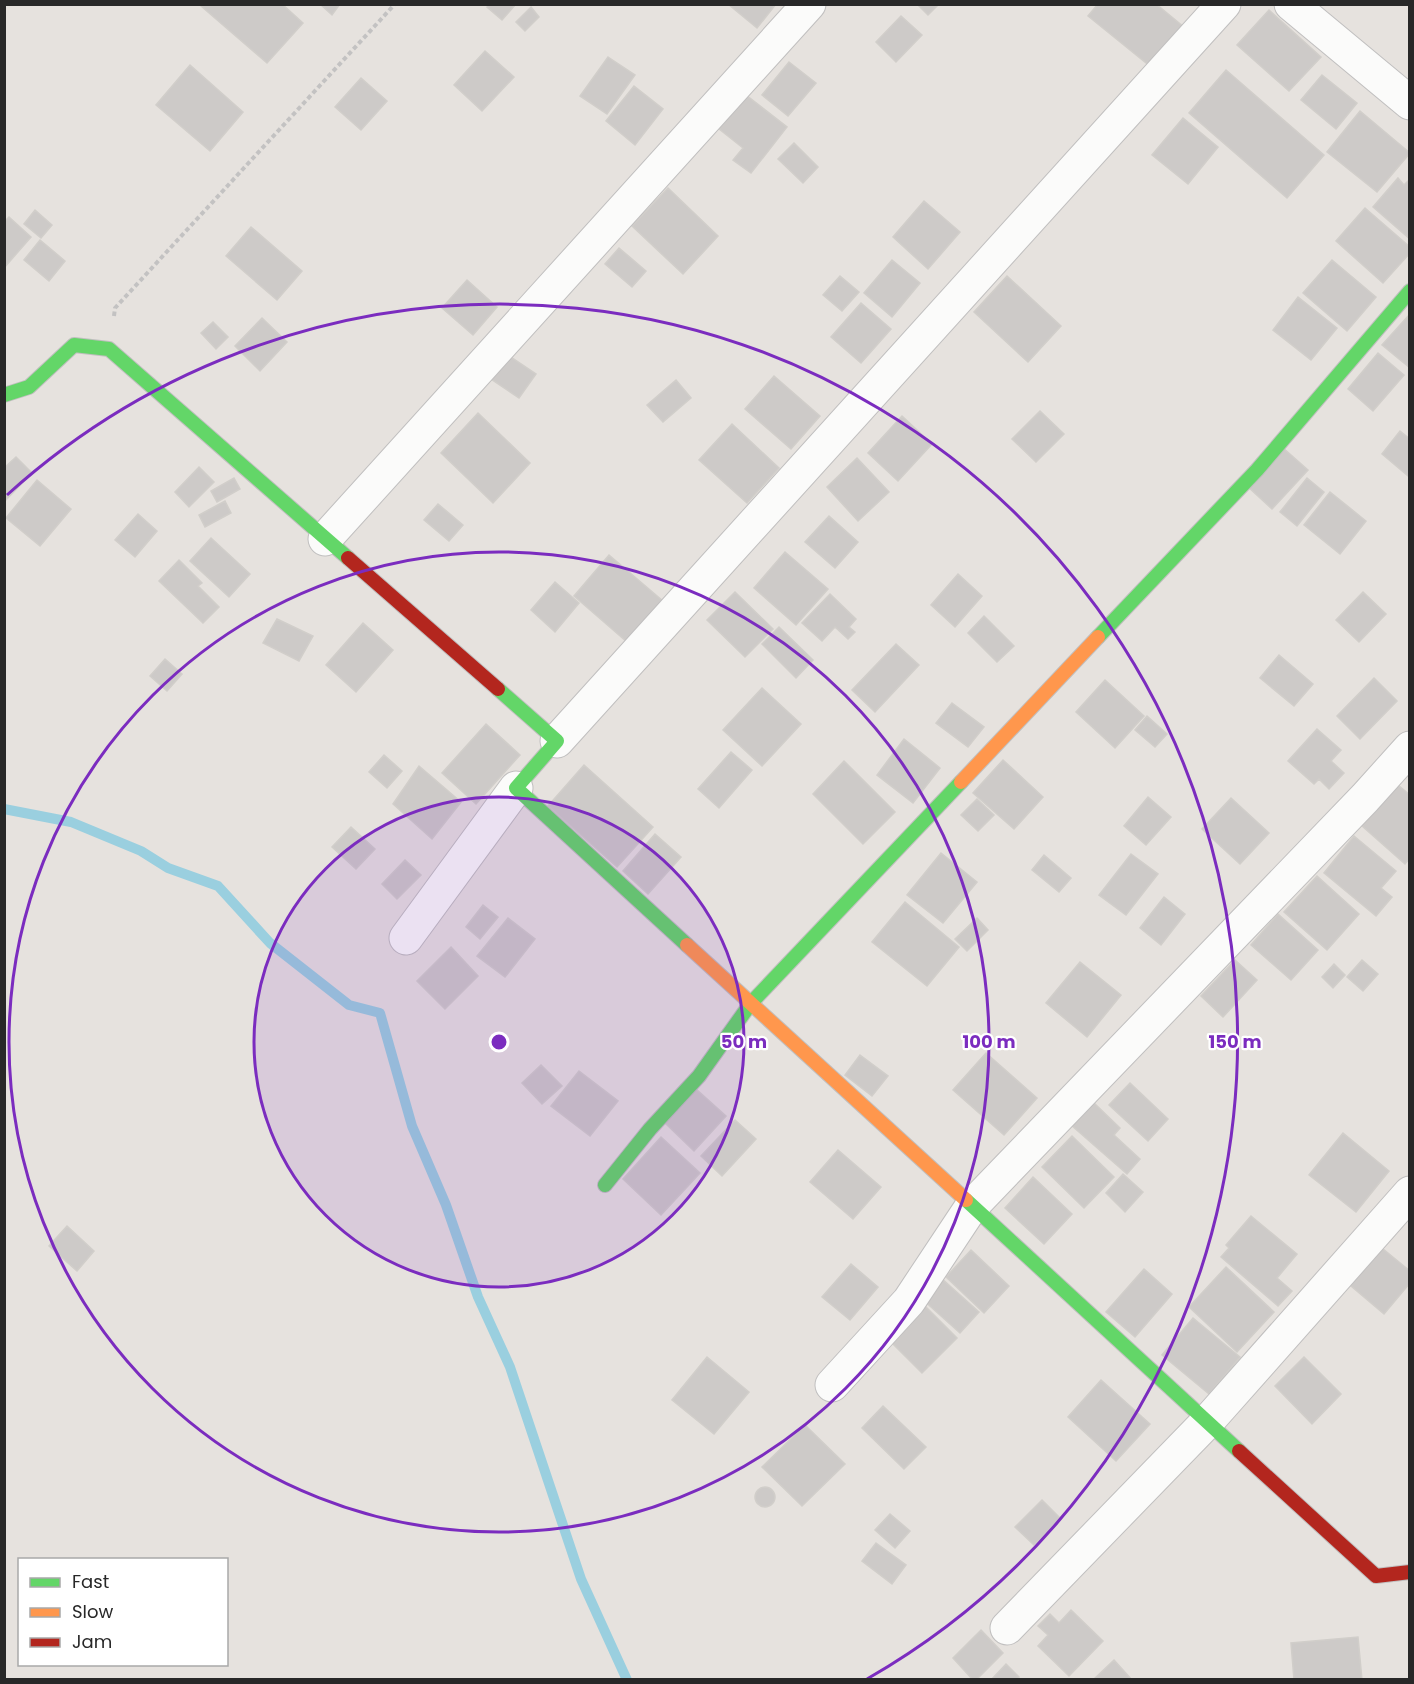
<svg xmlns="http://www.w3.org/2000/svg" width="1414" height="1684" viewBox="0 0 1414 1684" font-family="Poppins,sans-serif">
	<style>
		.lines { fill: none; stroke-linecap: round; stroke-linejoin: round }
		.stream { stroke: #9acfdf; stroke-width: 10 }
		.building { fill: #cdcac8; stroke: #d1ceca; stroke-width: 1.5 }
		.street-casing { stroke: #c0bfbf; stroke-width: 35 }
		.fast-casing { stroke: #c0bfbf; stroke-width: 16 }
		.slow-casing { stroke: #c0bfbf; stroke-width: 16 }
		.jam-casing { stroke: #c0bfbf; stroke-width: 16 }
		.path { stroke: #c3c2c2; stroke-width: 4; stroke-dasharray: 4.5 3; stroke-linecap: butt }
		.street { stroke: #fbfbfa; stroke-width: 33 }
		.fast { stroke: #63d668; stroke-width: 14 }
		.slow { stroke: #ff974d; stroke-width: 14 }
		.jam { stroke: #b3261e; stroke-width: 14 }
		.ring { fill: none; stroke: #7b2cbf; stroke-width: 3 }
		.centre { fill: #7b2cbf; stroke: #fff; stroke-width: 3 }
		.ring-label { font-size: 18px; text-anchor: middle; font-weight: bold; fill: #7b2cbf; stroke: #fff; stroke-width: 4.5; stroke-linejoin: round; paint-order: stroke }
	</style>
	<rect width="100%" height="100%" fill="#e6e2de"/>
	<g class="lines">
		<!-- stream -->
		<path class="stream" d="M4 809 71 822 141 851 168 868 218 886 270 943 349 1005 380 1013 412 1126 446 1205 478 1297 510 1367 581 1579 627 1680"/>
	</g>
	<!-- building -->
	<path class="building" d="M203 4H282L303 23 267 63 201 6Z
		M320 4H340L332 15Z
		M489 4H516L502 20 487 7Z
		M728 4H776L757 28Z
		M917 4H939L928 15Z
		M1098 4H1156L1184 27 1151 67 1088 16Z
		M531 7 539 17 525 31 516 22Z
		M1269 10 1321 57 1289 91 1237 45Z
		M901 16 922 35 896 62 876 42Z
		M485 51 514 77 482 111 454 85Z
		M608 57 635 75 607 114 580 96Z
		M789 62 816 83 788 116 762 95Z
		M190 65 243 112 210 151 156 105Z
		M1226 70 1324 155 1287 198 1189 113Z
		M1322 75 1357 103 1336 129 1301 100Z
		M361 78 387 101 361 130 335 107Z
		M634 86 663 109 635 145 606 121Z
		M746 95 787 127 751 173 733 160 743 148 719 129Z
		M1360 111 1410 153 1377 192 1327 152Z
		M1183 118 1218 147 1188 184 1152 155Z
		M794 143 818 167 803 183 778 159Z
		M1398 178 1404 185 1410 179V239L1373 207Z
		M668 188 718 236 683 274 632 226Z
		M924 201 960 232 928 269 893 237Z
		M1365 208 1410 247V253L1383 283 1336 241Z
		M35 210 52 225 41 238 24 224Z
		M9 217 31 237 4 268V222Z
		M251 227 302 271 277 300 226 256Z
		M40 240 65 261 49 281 24 260Z
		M619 248 646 271 632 287 605 264Z
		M892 260 920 283 892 317 864 293Z
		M1332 260 1376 297 1347 331 1303 293Z
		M840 276 859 292 842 311 823 295Z
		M1007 276 1061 326 1028 362 974 312Z
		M467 280 497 307 473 335 442 308Z
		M1298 297 1337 328 1311 360 1273 330Z
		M861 303 891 329 861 363 831 337Z
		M1410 314V368L1382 345Z
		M262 318 287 342 260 371 235 346Z
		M213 322 228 337 216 349 201 333Z
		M505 353 536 374 519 398 488 377Z
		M1378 353 1404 375 1373 411 1348 389Z
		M774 376 820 416 791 449 745 409Z
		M676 380 691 398 663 422 647 405Z
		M1040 411 1064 434 1036 462 1012 439Z
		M478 413 530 463 493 503 441 453Z
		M902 416 932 444 898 481 868 453Z
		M732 424 779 468 747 503 699 460Z
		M1400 431 1410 439V473L1408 476 1382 454Z
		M1282 447 1308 470 1272 509 1247 486Z
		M16 457 32 473 4 502V468Z
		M857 458 889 492 858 521 827 487Z
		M199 467 214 482 189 507 175 492Z
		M234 478 240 489 217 502 211 491Z
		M1307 478 1324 492 1297 526 1280 512Z
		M37 480 71 509 40 546 6 518Z
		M1330 492 1366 521 1340 554 1304 525Z
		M225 501 231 513 205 527 199 515Z
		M438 504 463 525 449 541 424 520Z
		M138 514 157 531 135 557 115 540Z
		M829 516 858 542 835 568 805 542Z
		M211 538 250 574 229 597 190 561Z
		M785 552 828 589 796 625 754 588Z
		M609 555 663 601 627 642 574 596Z
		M179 560 202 583 198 586 219 607 203 623 159 581Z
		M958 574 982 596 955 627 931 605Z
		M555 582 579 603 555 632 531 610Z
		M735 592 773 629 745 657 707 620Z
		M1363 592 1386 614 1359 642 1336 620Z
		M830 594 856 619 849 627 855 632 848 639 835 627 822 641 802 623Z
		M984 616 1014 646 997 662 968 633Z
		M277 619 313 636 299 661 263 643Z
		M363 623 393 650 356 692 326 665Z
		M779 627 813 660 796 678 762 644Z
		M896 644 919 665 875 712 852 690Z
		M1279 655 1313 684 1294 706 1260 678Z
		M165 659 182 674 167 691 150 676Z
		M1374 678 1397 701 1360 739 1337 716Z
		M1105 680 1144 716 1115 748 1076 712Z
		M762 688 801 724 762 766 723 730Z
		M952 703 984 727 968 747 936 723Z
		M1147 716 1167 734 1155 747 1135 730Z
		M486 724 520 755 476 804 442 773Z
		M1317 729 1341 750 1331 761 1344 773 1329 789 1319 779 1314 784 1288 761Z
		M904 739 940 768 913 803 877 775Z
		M731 752 752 770 719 808 698 789Z
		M384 755 402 771 387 788 369 772Z
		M1003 760 1043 797 1014 829 973 793Z
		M844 761 895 812 863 844 813 794Z
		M584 765 653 827 617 867 548 806Z
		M419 766 461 802 432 839 393 804Z
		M1398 785 1410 795V858L1405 864 1362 826Z
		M1148 797 1171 817 1146 845 1124 826Z
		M1231 798 1269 833 1240 864 1202 829Z
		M977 799 994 815 978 831 961 815Z
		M351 827 375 849 356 869 332 847Z
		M655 834 681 857 648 894 623 871Z
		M1354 836 1396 871 1381 888 1392 897 1376 916 1324 873Z
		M941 853 977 882 943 923 907 895Z
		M1131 854 1158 874 1126 915 1099 895Z
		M1044 855 1071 878 1059 892 1032 870Z
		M405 860 421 875 397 899 382 884Z
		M1317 876 1359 914 1327 950 1284 912Z
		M1164 897 1185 914 1161 945 1140 928Z
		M905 902 959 947 927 986 872 942Z
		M483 905 498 917 480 939 466 927Z
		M1278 914 1318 950 1291 980 1251 945Z
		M508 918 535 939 505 977 477 956Z
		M977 918 988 930 967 951 955 939Z
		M451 947 478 976 445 1009 417 981Z
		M1235 960 1257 980 1223 1017 1201 996Z
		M1362 960 1378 974 1363 991 1347 977Z
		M1080 962 1121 995 1087 1037 1046 1003Z
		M1334 964 1345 975 1333 988 1322 977Z
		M986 1053 1037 1098 1004 1135 953 1090Z
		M860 1055 888 1076 872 1096 845 1075Z
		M541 1065 562 1086 542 1104 522 1083Z
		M579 1071 618 1101 590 1136 551 1106Z
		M1130 1083 1168 1119 1148 1141 1109 1105Z
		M696 1089 726 1116 694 1151 665 1123Z
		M1093 1102 1120 1128 1114 1135 1140 1159 1127 1174 1071 1125Z
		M735 1120 756 1139 722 1176 701 1156Z
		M1343 1133 1389 1171 1356 1212 1309 1175Z
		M1072 1136 1114 1177 1084 1208 1042 1167Z
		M661 1137 700 1173 661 1215 623 1179Z
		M838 1150 881 1187 853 1219 810 1182Z
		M1123 1174 1143 1192 1125 1212 1106 1193Z
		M1033 1177 1072 1214 1044 1244 1005 1208Z
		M1251 1216 1297 1254 1277 1278 1292 1291 1278 1306 1221 1257 1229 1248 1226 1245Z
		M67 1226 94 1251 77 1271 49 1246Z
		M1377 1244 1410 1271V1283L1384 1314 1345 1281Z
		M971 1250 1009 1286 984 1313 946 1277Z
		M851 1264 878 1287 850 1320 822 1297Z
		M1226 1267 1274 1312 1237 1352 1189 1307Z
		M1144 1269 1172 1294 1135 1337 1106 1312Z
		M940 1277 979 1312 960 1333 921 1298Z
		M924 1305 957 1338 922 1373 889 1340Z
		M1193 1318 1240 1357 1209 1394 1162 1355Z
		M707 1357 749 1392 714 1434 672 1400Z
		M1304 1357 1341 1394 1312 1424 1275 1386Z
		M1101 1380 1150 1424 1116 1461 1068 1417Z
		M883 1406 926 1447 904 1469 862 1428Z
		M805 1425 845 1464 802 1506 762 1467Z
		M755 1497a10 10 0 1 1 20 0a10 10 0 1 1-20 0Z
		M1042 1500 1061 1519 1034 1545 1015 1527Z
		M890 1514 910 1531 895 1548 875 1530Z
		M876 1543 906 1565 892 1584 862 1561Z
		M1071 1610 1103 1641 1069 1676 1038 1646 1048 1635 1038 1626 1050 1614 1059 1623Z
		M981 1630 1003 1653 976 1680H973L953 1658Z
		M1358 1637 1362 1680H1294L1291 1643Z
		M1114 1660 1132 1680H1093Z
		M1006 1664 1019 1677 1016 1680H991Z"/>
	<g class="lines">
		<defs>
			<path id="street" d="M1291 4 1410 103
				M325 539 809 4
				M557 741 1224 4
				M406 938 516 788
				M832 1385 909 1301 972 1206 1365 798 1410 748
				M1007 1628 1208 1421 1410 1193"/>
			<path id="fast" d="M4 395 29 387 74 345 109 349 348 558
				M1098 637 1257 470 1410 291
				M498 689 557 741 516 788 687 945
				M605 1185 650 1129 699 1076 751 1003 961 782
				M966 1200 1239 1451"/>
			<path id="slow" d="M961 782 1098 637
				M687 945 966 1200"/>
			<path id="jam" d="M348 558 498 689
				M1239 1451 1376 1576 1410 1572"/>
		</defs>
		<!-- street casing -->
		<use href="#street" class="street-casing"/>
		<!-- fast casing -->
		<use href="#fast" class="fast-casing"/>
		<!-- slow casing -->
		<use href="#slow" class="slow-casing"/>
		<!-- jam casing -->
		<use href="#jam" class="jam-casing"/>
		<!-- path -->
		<path class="path" d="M114 316 115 308 395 4"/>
		<!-- street -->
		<use href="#street" class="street"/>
		<!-- fast -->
		<use href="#fast" class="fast"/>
		<!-- slow -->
		<use href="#slow" class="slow"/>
		<!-- jam -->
		<use href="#jam" class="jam"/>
	</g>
	<!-- distance rings -->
	<circle cx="499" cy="1042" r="245" fill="#7b2cbf" fill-opacity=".12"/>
	<g class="ring">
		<circle cx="499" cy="1042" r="245"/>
		<circle cx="499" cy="1042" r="490"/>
		<path d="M7 495A736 736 0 1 1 867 1679"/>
	</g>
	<circle cx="499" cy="1042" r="9" class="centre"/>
	<g class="ring-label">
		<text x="744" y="1048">50 m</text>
		<text x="989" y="1048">100 m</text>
		<text x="1235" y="1048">150 m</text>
	</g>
	<!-- border -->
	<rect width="1414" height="1684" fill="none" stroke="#282828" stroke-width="12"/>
	<!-- legend -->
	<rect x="18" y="1558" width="210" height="108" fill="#ffffff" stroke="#a9a9a9" stroke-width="1.5"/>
	<rect x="30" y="1578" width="30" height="9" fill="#63d668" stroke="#a9a9a9" stroke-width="1.5"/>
	<text x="72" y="1588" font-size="18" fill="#282828">Fast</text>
	<rect x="30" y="1608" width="30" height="9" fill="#ff974d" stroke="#a9a9a9" stroke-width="1.5"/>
	<text x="72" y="1618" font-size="18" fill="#282828">Slow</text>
	<rect x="30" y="1638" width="30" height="9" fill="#b3261e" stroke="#a9a9a9" stroke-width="1.5"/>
	<text x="72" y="1648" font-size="18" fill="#282828">Jam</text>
</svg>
